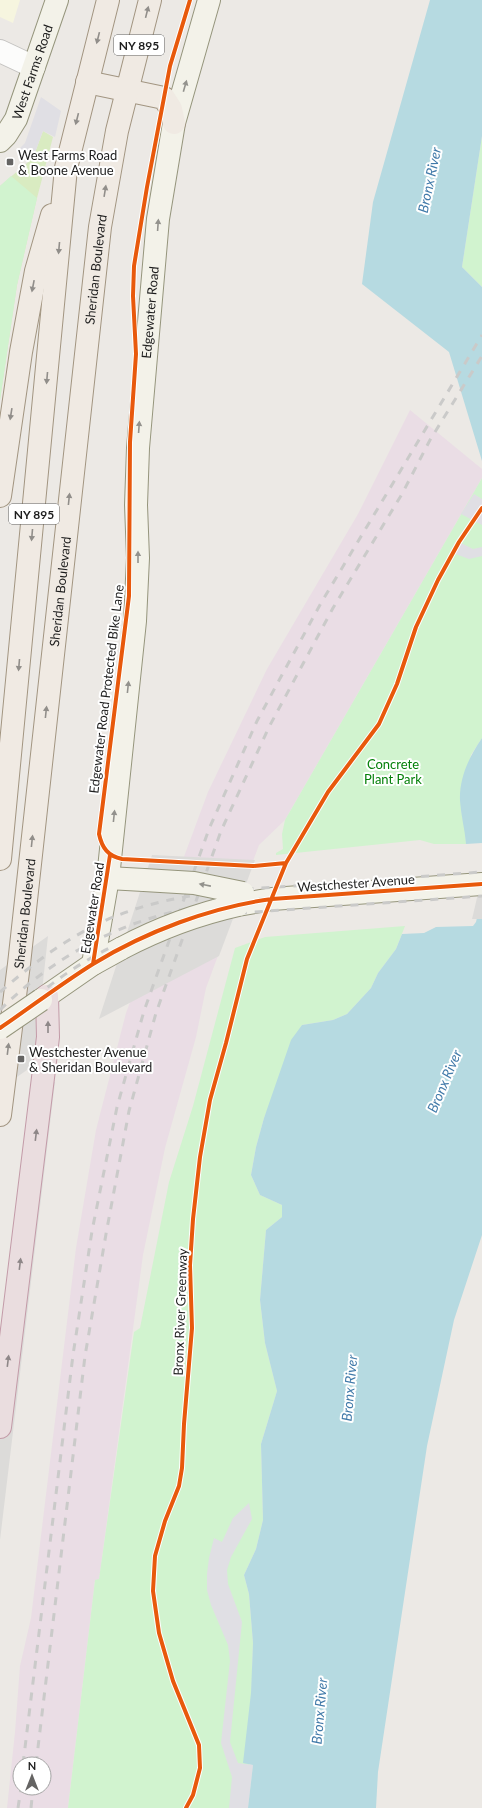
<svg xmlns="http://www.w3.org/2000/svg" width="482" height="1808" viewBox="0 0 482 1808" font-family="Lato,sans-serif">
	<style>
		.industrial { fill: #eadde5; fill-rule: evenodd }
		.education { fill: #f6f5df }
		.grass { fill: #d9ebc1 }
		.park { fill: #d1f3cf }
		.plaza { fill: #e0dfe4 }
		.water { fill: #b6dae1 }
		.pier { fill: #dcdbd9 }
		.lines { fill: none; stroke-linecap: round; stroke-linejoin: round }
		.street-casing { stroke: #c4c3c1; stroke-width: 24 }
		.secondary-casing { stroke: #95957c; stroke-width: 24 }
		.primary-casing { stroke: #a29581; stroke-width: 24 }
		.highway-casing { stroke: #c39ba8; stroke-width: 24 }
		.street { stroke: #fcfcfb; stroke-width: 22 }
		.secondary { stroke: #f3f2e9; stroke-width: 22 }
		.primary { stroke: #f0eae3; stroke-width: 22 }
		.highway { stroke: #eadddf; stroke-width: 22 }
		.rail { stroke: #cacac9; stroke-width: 3; stroke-dasharray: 8 8; stroke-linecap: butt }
		.secondary-bridge-casing { stroke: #95957c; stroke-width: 24; stroke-linecap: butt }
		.secondary-bridge { stroke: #f3f2e9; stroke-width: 22 }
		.cycleway-casing { stroke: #fff; stroke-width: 6 }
		.cycleway { stroke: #e8590c; stroke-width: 4 }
		.oneway { fill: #918e8a }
		.oneway2 { fill: #93928d }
		.oneway3 { fill: #8e8788 }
		.poi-dot { fill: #656463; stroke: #fff; stroke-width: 1.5 }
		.labels { text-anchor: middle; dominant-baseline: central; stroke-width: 4; stroke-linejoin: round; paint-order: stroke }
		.shield { fill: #fff; stroke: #616161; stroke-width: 1 }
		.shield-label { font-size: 12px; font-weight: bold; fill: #1d1d1d }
		.street-label { font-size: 13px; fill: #1d1d1d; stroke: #fff }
		.poi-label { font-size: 13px; fill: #1d1d1d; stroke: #fff; text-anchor: start }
		.park-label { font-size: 13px; fill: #05800a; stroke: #fff }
		.water-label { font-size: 14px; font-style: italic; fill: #417aa9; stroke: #fff }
	</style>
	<rect width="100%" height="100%" fill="#ece9e5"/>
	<!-- industrial -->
	<path class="industrial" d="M410 410 482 469V478L285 820 259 845 206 988 196 1037 165 1148 143 1255 99 1580H95L68 1808H7L15 1732 20 1666 31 1618 76 1248 96 1130 126 1013 208 792 267 669 358 514ZM20 1764H44V1788H20Z"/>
	<!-- education -->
	<path class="education" d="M0 0H20L13 23 0 17Z"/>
	<!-- grass -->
	<path class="grass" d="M43 131 53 137 37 198 17 285 0 400V186L33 158Z"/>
	<!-- park -->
	<path class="park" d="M482 136V287L462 267Z
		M11 176 37 198 17 285 0 400V186Z
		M482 478V738L471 755 461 810 465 829 466 844H434L420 840 276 855V853L283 849 282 834 285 820Z
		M405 926 396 949 378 973 371 988 347 1014 333 1020 302 1025 264 1118 256 1147 251 1175 260 1195 282 1205V1217L266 1230 260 1300 265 1343 277 1391 261 1444 263 1520 256 1549 244 1575 249 1594 253 1643 248 1808H68L95 1580 99 1579 134 1332 140 1328 169 1182 193 1106 235 948 265 937Z"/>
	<!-- plaza -->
	<path class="plaza" d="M41 97 61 111 55 137 43 131 33 158 19 149 25 143Z
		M474 494 482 499V525L461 514Z
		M459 542 473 549 482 547V556L469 559 453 553Z
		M249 1503 252 1519 231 1557 227 1570 228 1584 242 1622 230 1742 238 1763 253 1765 248 1808H229L232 1777 221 1743 230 1661 228 1645 211 1605 207 1590V1574L209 1558 214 1538 222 1542 233 1518Z"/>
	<!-- water -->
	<path class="water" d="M430 0H482V136L462 267 482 287V461L449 352 362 284 373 202Z
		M482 738V843L466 844C465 830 461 816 460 801 459 778 469 757 482 738Z
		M482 897V1235L454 1320 427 1446 378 1772 376 1808H248L253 1765 243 1763 251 1693 253 1643 249 1594 244 1575 256 1549 263 1520 261 1444 277 1391 265 1343 260 1300 266 1230 282 1217V1205L260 1195 251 1175 256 1147 264 1118 291 1040 302 1025 333 1020 347 1014 371 988 378 973 396 949 402 934 424 933 436 927 473 926 476 922Z"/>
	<!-- pier -->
	<path class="pier" d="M152 855 255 860 219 956 99 1019Z
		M482 876V919H472L473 915Z
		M48 936 34 1065 0 1089V970Z
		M33 1079 55 1082 0 1540V1348Z"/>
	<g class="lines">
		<defs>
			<path id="street" d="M0 51 34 67"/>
			<g id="secondary">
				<path id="s1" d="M0 141 6 135 16 119 57 0"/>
				<path d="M108 878 144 880"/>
				<path d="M238 905 272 899 482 884"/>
				<path id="s2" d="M93 964 108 878 135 621 138 558 136 505 138 448 158 219 174 123 209 0"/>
				<path d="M41 1000 93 964 122 948"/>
			</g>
			<g id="primary">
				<path d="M87 82 164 98 171 109 174 123"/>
				<path d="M0 496 21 352 36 271 52 215"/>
				<path d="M0 859 66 168 108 0"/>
				<path id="s3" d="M0 1115 19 964 100 227 117 131 150 0"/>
			</g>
			<path id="highway" d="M0 1427 48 1037 47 996"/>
		</defs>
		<!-- street casing -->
		<use href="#street" class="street-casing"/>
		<!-- secondary casing -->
		<use href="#secondary" class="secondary-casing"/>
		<!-- primary casing -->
		<use href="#primary" class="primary-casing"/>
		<!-- highway casing -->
		<use href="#highway" class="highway-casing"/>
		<!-- street -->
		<use href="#street" class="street"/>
		<!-- secondary -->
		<use href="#secondary" class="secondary"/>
		<!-- primary -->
		<use href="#primary" class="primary"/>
		<!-- highway -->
		<use href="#highway" class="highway"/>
		<!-- rail -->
		<path class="rail" d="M0 992C31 965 64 940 102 922 167 892 240 889 310 885 367 881 425 876 482 872
			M0 1010C46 964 105 929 169 913 217 900 269 899 319 895 373 891 428 888 482 884
			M0 1030C40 989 85 956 139 935 171 923 206 918 240 913L482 896
			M23 1764 73 1355 92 1231 117 1107 144 1011 209 829 257 721 321 603 482 335
			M36 1764 85 1356 106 1234 129 1111 156 1013 221 831 269 727 333 608 402 494 430 440 482 356
			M18 1808 21 1788
			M31 1808 33 1788"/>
		<defs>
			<path id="secondary-bridge" d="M144 880 194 883 243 893
				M122 948C158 929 198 914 238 905
				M0 1028 41 1000"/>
		</defs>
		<!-- secondary-bridge casing -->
		<use href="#secondary-bridge" class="secondary-bridge-casing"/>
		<!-- secondary-bridge -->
		<use href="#secondary-bridge" class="secondary-bridge"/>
		<defs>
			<path id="cycleway" d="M190 0 170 66 147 187 134 266 133 296 136 354 130 442 129 596 99 834C102 848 108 856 122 859L253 866 286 863
				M93 964 110 855
				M0 1028C31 1007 61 984 93 964 145 932 211 907 272 899L482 884
				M186 1808 193 1795 200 1768 199 1745 173 1681 159 1633 153 1591 155 1556 165 1521 179 1486 182 1468 184 1424 192 1328 190 1265 193 1219 200 1157 210 1100 226 1043 247 959 286 863 328 792 379 724 397 684 416 627 438 580 459 542 482 508"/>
		</defs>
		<!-- cycleway casing -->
		<use href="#cycleway" class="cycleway-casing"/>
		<!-- cycleway -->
		<use href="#cycleway" class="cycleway"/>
	</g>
	<!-- one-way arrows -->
	<defs><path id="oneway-solid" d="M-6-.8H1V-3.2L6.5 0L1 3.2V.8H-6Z"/></defs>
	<g class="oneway">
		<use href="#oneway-solid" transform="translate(147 12) rotate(-76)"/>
		<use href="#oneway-solid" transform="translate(98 38) rotate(104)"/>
		<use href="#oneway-solid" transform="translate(77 119) rotate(104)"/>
		<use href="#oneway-solid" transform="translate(105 191) rotate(-81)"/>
		<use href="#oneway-solid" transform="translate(59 248) rotate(95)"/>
		<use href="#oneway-solid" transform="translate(33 286) rotate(101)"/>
		<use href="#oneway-solid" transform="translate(47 378) rotate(95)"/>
		<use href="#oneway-solid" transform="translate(11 414) rotate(99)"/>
		<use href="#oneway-solid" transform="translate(69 499) rotate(-84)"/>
		<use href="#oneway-solid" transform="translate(32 535) rotate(95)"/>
		<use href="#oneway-solid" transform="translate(19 665) rotate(95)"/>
		<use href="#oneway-solid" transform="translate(46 712) rotate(-84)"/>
		<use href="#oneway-solid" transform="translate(32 841) rotate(-84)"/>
		<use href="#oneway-solid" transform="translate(8 1049) rotate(-83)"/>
	</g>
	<g class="oneway2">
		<use href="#oneway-solid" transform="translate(185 86) rotate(-74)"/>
		<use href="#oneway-solid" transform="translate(158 225) rotate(-86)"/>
		<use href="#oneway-solid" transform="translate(139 427) rotate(-86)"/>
		<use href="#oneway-solid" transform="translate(138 557) rotate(-90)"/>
		<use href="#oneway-solid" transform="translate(128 687) rotate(-84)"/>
		<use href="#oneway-solid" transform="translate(114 816) rotate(-84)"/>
		<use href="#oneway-solid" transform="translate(205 885) rotate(-169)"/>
	</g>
	<g class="oneway3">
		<use href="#oneway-solid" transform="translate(48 1027) rotate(-90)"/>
		<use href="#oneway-solid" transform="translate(36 1135) rotate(-83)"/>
		<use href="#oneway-solid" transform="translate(20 1264) rotate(-83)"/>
		<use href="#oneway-solid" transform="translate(8 1361) rotate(-83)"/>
	</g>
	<!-- markers -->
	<g class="poi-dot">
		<rect x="6" y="158" width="8" height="8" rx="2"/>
		<rect x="17" y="1055" width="8" height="8" rx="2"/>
	</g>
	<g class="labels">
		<!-- shield labels -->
		<g class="shield">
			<rect x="114" y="35" width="50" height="20" rx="3"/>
			<rect x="9" y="504" width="50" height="20" rx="3"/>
		</g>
		<g class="shield-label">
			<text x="139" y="45">NY 895</text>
			<text x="34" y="514">NY 895</text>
		</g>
		<!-- street labels -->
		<g class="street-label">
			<text stroke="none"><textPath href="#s1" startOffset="77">West Farms Road</textPath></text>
			<text stroke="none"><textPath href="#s3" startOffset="851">Sheridan Boulevard</textPath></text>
			<text stroke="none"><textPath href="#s2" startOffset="655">Edgewater Road</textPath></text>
			<text stroke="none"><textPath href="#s3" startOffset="527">Sheridan Boulevard</textPath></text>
			<text transform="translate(106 689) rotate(-83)">Edgewater Road Protected Bike Lane</text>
			<text transform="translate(356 883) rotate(-4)">Westchester Avenue</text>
			<text transform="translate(92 908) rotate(-81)">Edgewater Road</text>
			<text stroke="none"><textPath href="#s3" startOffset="203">Sheridan Boulevard</textPath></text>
			<text transform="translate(180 1312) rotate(-88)">Bronx River Greenway</text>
		</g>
		<!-- poi labels -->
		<g class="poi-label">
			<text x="18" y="155">West Farms Road<tspan x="18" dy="15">&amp; Boone Avenue</tspan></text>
			<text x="29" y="1052">Westchester Avenue<tspan x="29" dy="15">&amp; Sheridan Boulevard</tspan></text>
		</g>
		<!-- park labels -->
		<g class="park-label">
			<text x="393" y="764">Concrete<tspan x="393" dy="15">Plant Park</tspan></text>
		</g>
		<!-- water labels -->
		<g class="water-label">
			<text transform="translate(429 180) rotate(-78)">Bronx River</text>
			<text transform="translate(444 1081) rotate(-67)">Bronx River</text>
			<text transform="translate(349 1388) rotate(-85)">Bronx River</text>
			<text transform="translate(319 1711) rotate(-85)">Bronx River</text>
		</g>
	</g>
	<!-- north arrow -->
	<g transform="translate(32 1776)"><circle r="19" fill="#ffffff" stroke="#a5a5a5"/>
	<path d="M0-3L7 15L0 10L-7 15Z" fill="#656463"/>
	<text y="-6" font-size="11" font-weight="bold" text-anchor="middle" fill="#1d1d1d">N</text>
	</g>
</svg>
